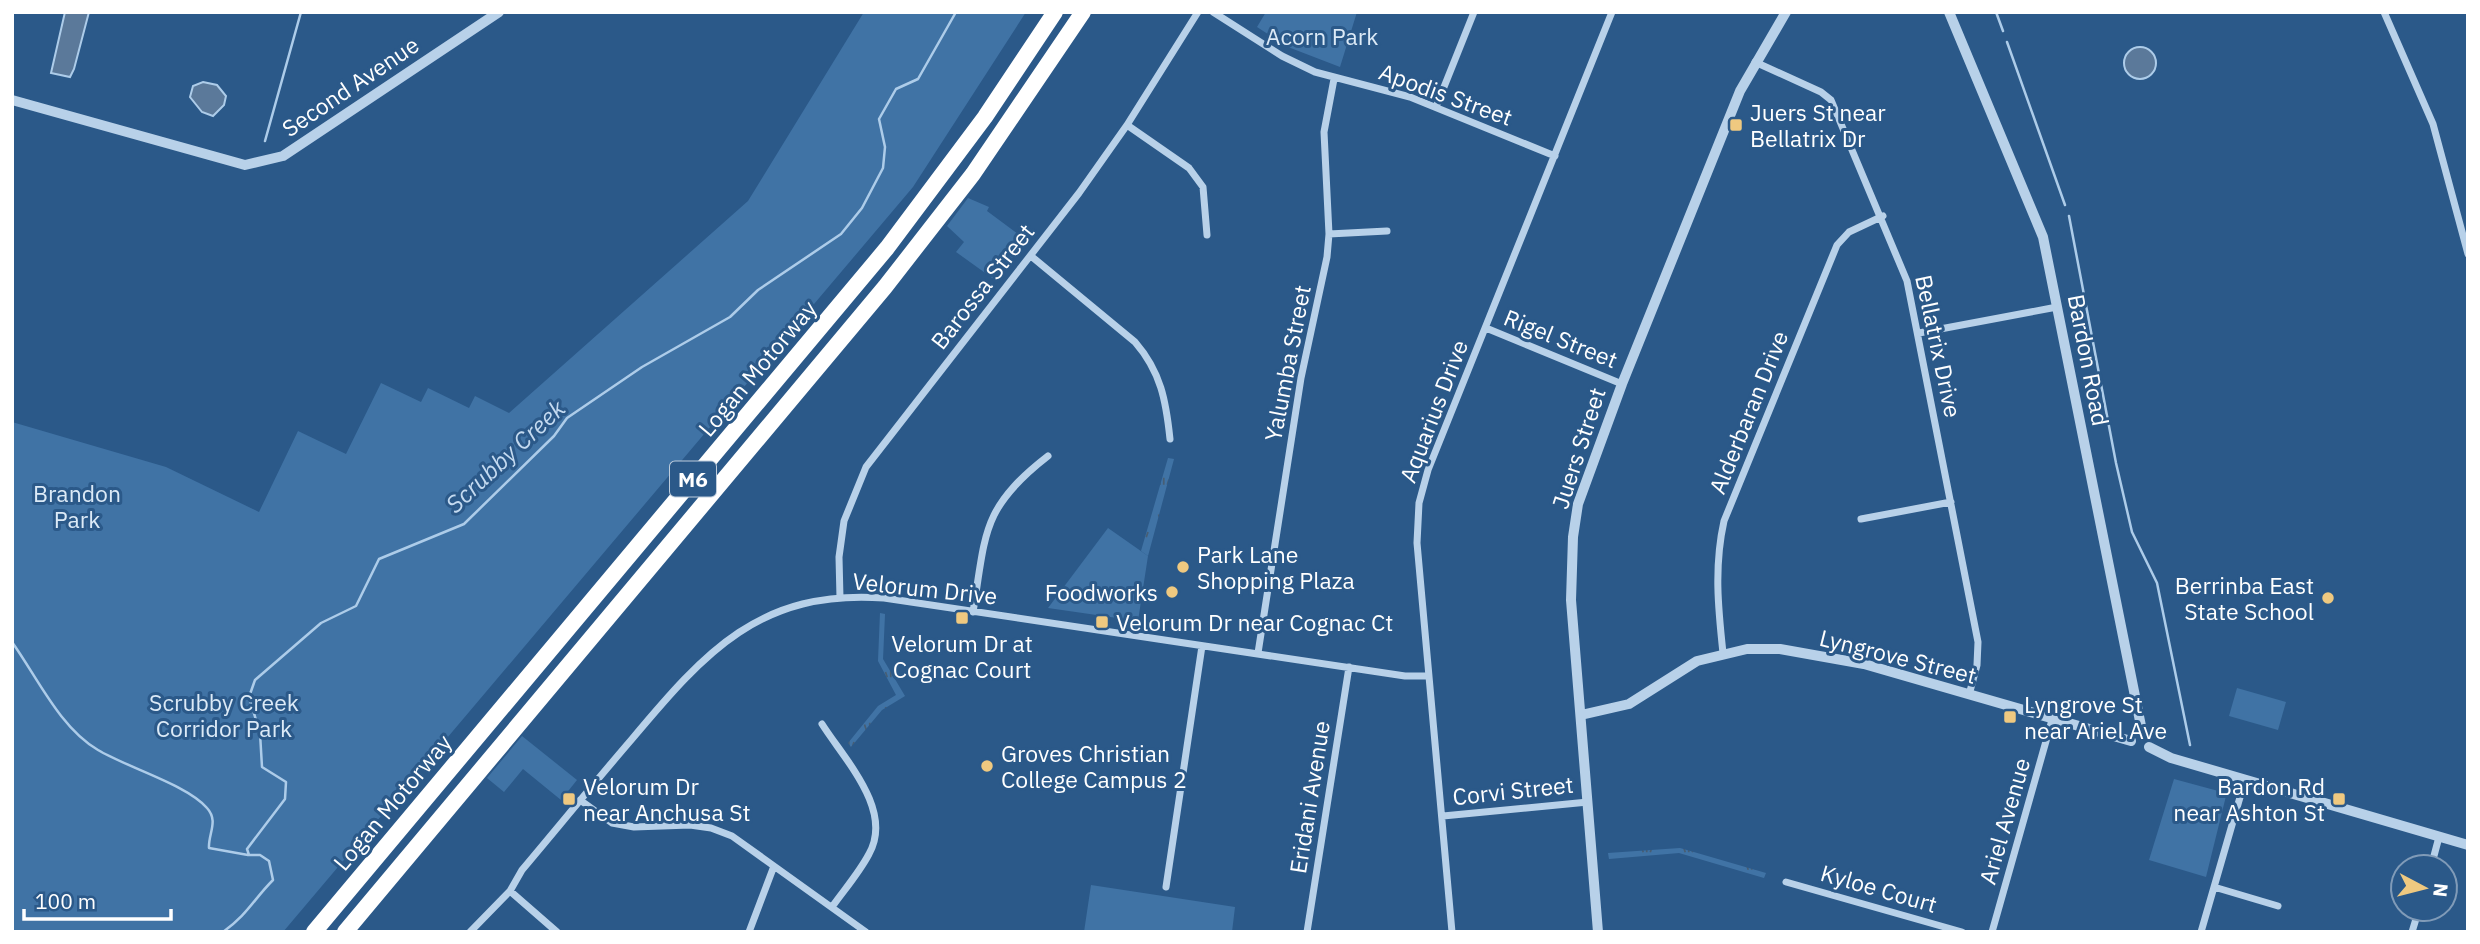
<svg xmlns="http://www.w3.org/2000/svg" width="2480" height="944" viewBox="0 0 2480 944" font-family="'IBM Plex Sans',sans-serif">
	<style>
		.grass { fill: url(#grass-tufts) }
		.green { fill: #4073a5 }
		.water { fill: #5b799a; stroke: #adcce9; stroke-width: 2 }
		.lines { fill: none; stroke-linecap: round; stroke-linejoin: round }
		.stream { stroke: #adcce9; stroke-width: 2.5 }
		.minor { stroke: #b8d1e9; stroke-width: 7 }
		.tertiary { stroke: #b8d1e9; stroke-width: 10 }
		.motorway { stroke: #fff; stroke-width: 16 }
		.poi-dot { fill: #efc980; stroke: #2b5989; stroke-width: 2.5 }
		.labels { text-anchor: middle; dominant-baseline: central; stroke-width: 6; stroke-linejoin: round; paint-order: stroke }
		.shield { fill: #2b5989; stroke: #bfcddc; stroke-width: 2 }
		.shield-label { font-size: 21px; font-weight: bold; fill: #fff }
		.park-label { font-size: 23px; fill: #dceaf7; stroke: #2b5989 }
		.street-label { font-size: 23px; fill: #fff; stroke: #2b5989 }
		.poi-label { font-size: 23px; fill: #fff; stroke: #2b5989; text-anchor: start }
		.water-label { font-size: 24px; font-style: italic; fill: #c4daf0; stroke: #2b5989 }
	</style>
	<defs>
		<pattern id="grass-tufts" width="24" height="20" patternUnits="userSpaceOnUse" patternTransform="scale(1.75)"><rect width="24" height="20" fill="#4073a5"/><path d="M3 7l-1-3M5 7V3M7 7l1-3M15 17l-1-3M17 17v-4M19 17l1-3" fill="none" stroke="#475e74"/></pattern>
	</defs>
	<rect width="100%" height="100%" fill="#2b5989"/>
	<!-- grass -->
	<path class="grass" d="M1168 458 1174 459 1148 556 1141 551Z
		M880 613 885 614 883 659 905 696 882 710 851 747 848 743 878 706 896 695 878 661Z
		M1680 848 1766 873 1764 878 1679 853 1609 859 1608 853Z"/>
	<!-- green -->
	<path class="green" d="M864 12H1026L913 187 283 932H12V422L166 467 259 512 298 431 346 454 381 383 421 402 428 388 469 408 475 396 509 413 748 201Z
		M1266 12H1357L1340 67 1288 47 1257 27Z
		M968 198 989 207 987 211 1026 240 995 280 956 252 964 242 947 226Z
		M1108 528 1148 556 1138 621 1048 608Z
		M2237 688 2286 702 2278 730 2229 716Z
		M522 736 577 780 561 800 523 769 504 792 487 778Z
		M2174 779 2222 792 2226 796 2206 877 2149 860Z
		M1091 885 1235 907 1232 932H1084Z"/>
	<!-- water -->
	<path class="water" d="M65 12H89L74 69 70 77 51 73Z
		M2124 63a16 16 0 1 1 32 0a16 16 0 1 1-32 0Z
		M203 82 217 85 226 96 224 105 213 116 202 112 190 97 193 86Z"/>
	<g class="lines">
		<!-- stream -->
		<path class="stream" d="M1996 12 2003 31
			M2007 42 2065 205
			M265 141 301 12
			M2069 216 2116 463 2132 532 2157 583 2190 745
			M12 642C37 677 60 728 98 750 126 767 188 785 207 808 219 821 208 834 209 848L248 855
			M223 932C247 915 254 899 273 880L269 861 260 855H249L247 849 285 799 286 782 262 767 260 733 249 697 255 680 321 623 356 606 379 559 464 524 554 436 567 418 642 367 730 317 758 290 841 234 862 208 883 168 885 147 879 119 896 89 918 79 956 12"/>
		<!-- minor -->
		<path class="minor" d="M1213 12 1282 56 1315 72 1410 97 1555 156
			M2384 12 2433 124 2468 254
			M1755 62 1821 92 1831 100 1907 281 1978 642 1977 665 1969 695
			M1436 107 1474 12
			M1127 125 1189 168 1203 187 1207 235
			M1329 234 1387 231
			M1031 256 1135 342C1161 372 1166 401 1170 439
			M1486 328 1622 384
			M1919 333 2057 307
			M1861 519 1951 502
			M840 598 839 557 844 521 866 467 1079 193 1127 125 1198 12
			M973 612C986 533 981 508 1048 456
			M1258 653 1301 378 1327 257 1329 234 1324 132 1334 79
			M1723 653C1718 607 1714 566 1724 521L1837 245 1849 232 1883 216
			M822 724C844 759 894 810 869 854 859 873 844 890 832 907
			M580 800 612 823 634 827 690 825 711 828 732 836 866 932
			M1443 816 1588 802
			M2431 867 2439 837
			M1786 882 1962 932
			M1166 887 1202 646
			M2214 887 2278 906
			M510 891 557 932
			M470 932 510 891 522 870C559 826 595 782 632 739 705 652 760 589 884 598L1405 676H1429
			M749 932 774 866
			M1307 932 1349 667
			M1452 932 1417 543 1419 503 1428 470 1612 12
			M1992 932 2052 720
			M2201 932 2245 780
			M2412 932 2419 909"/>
		<!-- tertiary -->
		<path class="tertiary" d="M1949 12 2043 237 2142 731
			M12 100 245 165 283 156 499 12
			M1581 715 1629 704 1697 661 1747 649H1780L1864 664 2131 741
			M2149 747 2171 758 2468 845
			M1598 932 1571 600 1573 537 1578 504 1622 384 1740 91 1786 12"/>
		<!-- motorway -->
		<path class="motorway" d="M314 932 887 248 985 117 1055 12
			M345 932 885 287 973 174 1083 12"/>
	</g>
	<!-- markers -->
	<g class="poi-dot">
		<rect x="1729" y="118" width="14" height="14" rx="3.5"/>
		<circle cx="1183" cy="567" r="7"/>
		<circle cx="1172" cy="592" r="7"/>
		<circle cx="2328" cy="598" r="7"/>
		<rect x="955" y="611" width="14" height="14" rx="3.5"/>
		<rect x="1095" y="615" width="14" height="14" rx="3.5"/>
		<rect x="2003" y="710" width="14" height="14" rx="3.5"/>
		<circle cx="987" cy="766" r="7"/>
		<rect x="562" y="792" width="14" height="14" rx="3.5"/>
		<rect x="2332" y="792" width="14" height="14" rx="3.5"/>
	</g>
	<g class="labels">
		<!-- shield labels -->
		<rect class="shield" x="670" y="461.5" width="46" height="35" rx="5"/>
		<g class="shield-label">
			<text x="693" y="479">M6</text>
		</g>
		<!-- park labels -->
		<g class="park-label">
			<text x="1322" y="36">Acorn Park</text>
			<text x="77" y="493">Brandon<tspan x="77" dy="26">Park</tspan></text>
			<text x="224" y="702">Scrubby Creek<tspan x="224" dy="26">Corridor Park</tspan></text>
		</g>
		<!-- street labels -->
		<g class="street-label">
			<text transform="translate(350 86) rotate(-34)">Second Avenue</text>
			<text transform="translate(1446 94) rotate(20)">Apodis Street</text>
			<text transform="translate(982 286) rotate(-52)">Barossa Street</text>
			<text transform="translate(1561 338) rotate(22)">Rigel Street</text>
			<text transform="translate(1939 346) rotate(78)">Bellatrix Drive</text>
			<text transform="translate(2089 360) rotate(79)">Bardon Road</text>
			<text transform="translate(1287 363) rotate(-79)">Yalumba Street</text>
			<text transform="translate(757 368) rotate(-50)">Logan Motorway</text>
			<text transform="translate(1433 411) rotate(-69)">Aquarius Drive</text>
			<text transform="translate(1748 412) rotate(-68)">Alderbaran Drive</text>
			<text transform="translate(1578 448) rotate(-72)">Juers Street</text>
			<text transform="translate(925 588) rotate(6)">Velorum Drive</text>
			<text transform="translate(1898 656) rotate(14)">Lyngrove Street</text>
			<text transform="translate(1513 790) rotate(-6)">Corvi Street</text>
			<text transform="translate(1309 797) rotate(-81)">Eridani Avenue</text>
			<text transform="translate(392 802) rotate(-50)">Logan Motorway</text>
			<text transform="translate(2004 821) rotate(-74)">Ariel Avenue</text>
			<text transform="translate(1879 888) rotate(16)">Kyloe Court</text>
		</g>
		<!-- poi labels -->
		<g class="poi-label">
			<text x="1750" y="112">Juers St near<tspan x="1750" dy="26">Bellatrix Dr</tspan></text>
			<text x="1197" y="554">Park Lane<tspan x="1197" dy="26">Shopping Plaza</tspan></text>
			<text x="2314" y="585" text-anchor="end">Berrinba East<tspan x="2314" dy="26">State School</tspan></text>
			<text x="1158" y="592" text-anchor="end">Foodworks</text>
			<text x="1116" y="622">Velorum Dr near Cognac Ct</text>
			<text x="962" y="643" text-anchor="middle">Velorum Dr at<tspan x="962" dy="26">Cognac Court</tspan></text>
			<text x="2024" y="704">Lyngrove St<tspan x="2024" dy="26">near Ariel Ave</tspan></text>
			<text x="1001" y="753">Groves Christian<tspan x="1001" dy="26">College Campus 2</tspan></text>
			<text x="583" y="786">Velorum Dr<tspan x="583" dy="26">near Anchusa St</tspan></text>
			<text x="2325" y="786" text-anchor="end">Bardon Rd<tspan x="2325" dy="26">near Ashton St</tspan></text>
		</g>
		<!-- water labels -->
		<g class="water-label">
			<text transform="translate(505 456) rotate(-43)">Scrubby Creek</text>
		</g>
	</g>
	<!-- border -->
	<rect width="2480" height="944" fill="none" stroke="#ffffff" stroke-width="28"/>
	<!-- north arrow -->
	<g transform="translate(2424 888) rotate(97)"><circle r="33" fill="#2b5989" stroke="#809bb8" stroke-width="2"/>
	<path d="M0-5L12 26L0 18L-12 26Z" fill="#efc980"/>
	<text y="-10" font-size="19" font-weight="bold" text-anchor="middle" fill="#ffffff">N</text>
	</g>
	<!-- scale -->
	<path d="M24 909v10h147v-10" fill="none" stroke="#ffffff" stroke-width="3.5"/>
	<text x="35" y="909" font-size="21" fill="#ffffff" stroke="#2b5989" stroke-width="5" paint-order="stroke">100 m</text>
</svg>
